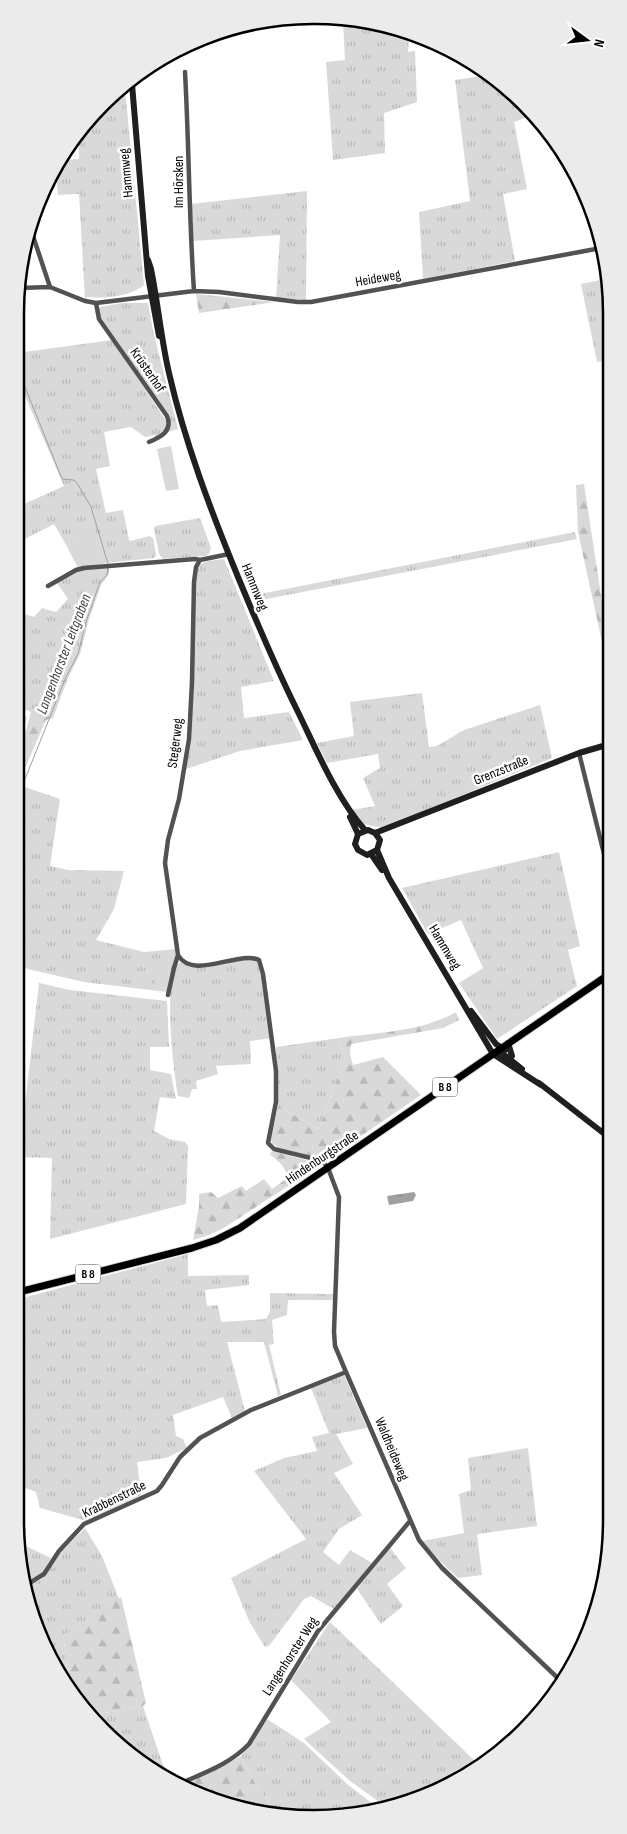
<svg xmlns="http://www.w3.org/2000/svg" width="627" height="1834" viewBox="0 0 627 1834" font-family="'Sofia Sans Condensed',sans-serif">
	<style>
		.grass { fill: url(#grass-tufts) }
		.forest { fill: url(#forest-firs) }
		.park { fill: #d9d9d9 }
		.water { fill: url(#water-ripples) }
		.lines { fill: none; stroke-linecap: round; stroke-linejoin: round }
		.stream { stroke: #a0a0a0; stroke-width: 1 }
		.primary-casing { stroke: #dbdbdb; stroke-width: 9 }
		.street { stroke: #525252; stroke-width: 4.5 }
		.secondary { stroke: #1f1f1f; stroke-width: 6 }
		.primary { stroke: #000; stroke-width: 7 }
		.labels { text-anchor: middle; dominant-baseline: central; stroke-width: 5; stroke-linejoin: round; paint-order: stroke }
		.shield { fill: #fff; stroke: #4c4c4c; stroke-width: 1 }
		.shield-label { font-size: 12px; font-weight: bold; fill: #000 }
		.street-label { font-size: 14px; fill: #000; stroke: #fff }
		.water-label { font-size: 15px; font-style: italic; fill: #414141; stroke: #fff }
		.rim { fill: none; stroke: #000; stroke-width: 2.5 }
	</style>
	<defs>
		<pattern id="grass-tufts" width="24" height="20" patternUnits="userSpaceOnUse" patternTransform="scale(1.25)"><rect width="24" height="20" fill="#d9d9d9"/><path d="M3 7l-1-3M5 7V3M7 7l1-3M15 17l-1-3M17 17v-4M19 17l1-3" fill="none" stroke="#b8b8b8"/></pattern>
		<pattern id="forest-firs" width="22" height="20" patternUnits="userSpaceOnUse" patternTransform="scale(1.25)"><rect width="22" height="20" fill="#d9d9d9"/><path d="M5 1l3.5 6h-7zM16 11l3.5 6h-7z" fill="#b8b8b8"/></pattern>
		<pattern id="water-ripples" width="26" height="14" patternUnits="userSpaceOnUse" patternTransform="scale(1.25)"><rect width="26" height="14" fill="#a0a0a0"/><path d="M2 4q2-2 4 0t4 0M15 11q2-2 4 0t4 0" fill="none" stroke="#888"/></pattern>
	</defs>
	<rect width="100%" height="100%" fill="#fff"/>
	<!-- grass -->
	<path class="grass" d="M343 22 390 25 393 29H399L409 33 408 52 415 51 417 102 384 113 385 153 333 160 326 62 345 60Z
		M481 70 523 104 525 118 514 122 527 189 503 194 515 261 423 279 419 212 470 201 455 80 482 76Z
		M125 89 144 285C132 296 104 299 88 297L86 299H85L79 194 58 195 56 173 63 160 79 159V140L73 139 77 132Z
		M307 191 306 300 276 298 280 235 193 241 191 204Z
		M609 276 610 360 597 362 581 284 605 279V277Z
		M122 303H148L153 331 178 429 168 432 171 424 169 415 100 316 99 309 101 307Z
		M112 340 167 422 166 429 156 437 155 435 145 437 131 427 104 432 110 466 96 469 106 513 123 510 129 540 130 541 149 536 153 538 156 555 154 558 107 563 94 528 65 543 54 524 15 544V508L64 486 15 373V348L17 353Z
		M200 518 211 548 209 554 205 556 163 559 159 554 154 529 155 526Z
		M575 532 577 539 256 601 255 595Z
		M224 559 274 681 241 687 244 718 289 712 303 740 240 751 186 769 196 572 199 565 208 561Z
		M109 568V574L101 585 89 619 80 654 68 678 53 718 15 701V617L21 613 34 617 42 608 56 612 68 599 57 583 80 569Z
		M422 693 429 747 437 746 464 730 540 705 552 758 382 828 363 824 352 810 375 806 363 778 380 768 378 754 327 763 317 743 354 736 350 702Z
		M25 787 60 799 50 866 68 870 124 871 114 909 96 940 144 952 176 949C176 957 170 984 167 992L84 982 15 966V820Z
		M559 852 580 946 568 950 577 986 497 1039 459 983 483 968 461 920 428 934 402 888Z
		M250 959 258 961 260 965 271 1038 250 1041 251 1064 216 1066 218 1074 196 1081 197 1089H192L189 1098 178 1096C174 1075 161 972 181 962L184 964 215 965Z
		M39 983 70 990 167 1001 169 1047H150V1070L171 1074 176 1099 160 1097 154 1131 169 1139 185 1142 188 1146 186 1204 50 1239 52 1158 19 1157Z
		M339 1038 347 1066 341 1068 319 1129 278 1106 276 1047Z
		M188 1254V1276L249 1275V1285L205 1290 207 1306 218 1305 221 1322 266 1319 270 1312V1293L333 1294V1300H288L287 1315 272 1320 274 1344 269 1345 281 1395 278 1396 264 1342H227L245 1411 232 1418 223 1397 173 1415 176 1436 183 1439 187 1448 166 1458 137 1462 141 1495 87 1521 40 1508 36 1492 15 1484V1300Z
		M344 1375 367 1428 336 1434 353 1464 334 1473 362 1515 339 1529 323 1552 339 1565 350 1550 372 1563 334 1609 311 1596 304 1599 269 1646 265 1647 250 1623 231 1578 306 1539 254 1471 284 1458 317 1451 312 1437 329 1433 311 1388Z
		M528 1448 537 1526 477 1534 482 1575 458 1578 437 1558 423 1541 464 1533 459 1494 471 1490 468 1458Z
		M85 1528 102 1556 119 1599 63 1636 72 1691 38 1634 28 1587 42 1579 62 1551Z
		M19 1543 51 1558 42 1573 27 1581Z
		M390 1548 406 1568 387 1584 403 1606 381 1624 357 1589Z
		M330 1622 475 1761 481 1767 389 1809 350 1781 304 1739 331 1722 291 1680Z
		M143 1706 167 1777 88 1716Z
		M267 1719 304 1743 346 1783 373 1804 365 1811 279 1816 256 1785 241 1756Z"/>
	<!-- forest -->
	<path class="forest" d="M196 294 275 302 199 313Z
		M584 484 608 641 602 642 578 532 576 485Z
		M15 701 53 718 46 720 15 791V769L31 712 15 706Z
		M456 1012 459 1020 443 1028 351 1044 350 1054 353 1065 383 1057 421 1095 326 1160 277 1147 272 1143 271 1140 278 1106 319 1129 341 1068 347 1066 339 1038C378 1032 422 1032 456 1012Z
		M272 1151 317 1163 319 1166 222 1229 209 1235 193 1240 199 1206V1194L211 1192 218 1198 242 1186 246 1191 264 1179 272 1189 289 1177 282 1165 270 1154Z
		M121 1597 146 1703 143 1706 88 1716 72 1691 63 1636Z
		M241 1756 256 1785 279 1816H275L179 1786 216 1770Z"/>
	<!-- park -->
	<path class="park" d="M171 446 179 489 166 491 157 449Z
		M94 527 107 563 78 568 65 543Z
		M15 713 27 717 15 761Z
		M159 963 171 965 166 990 154 988Z
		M174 982 201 986V1001L172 997Z"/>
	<!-- water -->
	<path class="water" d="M414 1192 416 1195 413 1201 389 1205 387 1196Z"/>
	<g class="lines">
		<!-- stream -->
		<path class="stream" d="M15 362 62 479 74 480 77 483 91 507 108 564
			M15 390 23 386
			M15 804 66 677 78 654 86 622 100 582 107 575 108 568"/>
		<defs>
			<path id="primary" d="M15 1293 192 1248 216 1240 240 1228 611 973"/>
		</defs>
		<!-- primary casing -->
		<use href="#primary" class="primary-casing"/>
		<!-- street -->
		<path class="street" d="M185 72C189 145 189 218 194 291
			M30 227 50 287
			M18 288 50 287 85 301 96 303 194 291 219 292 298 302H311L601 248
			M96 303 99 319 167 416C173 431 161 437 149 442
			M200 560 196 567 194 582 192 682 189 739 179 799 168 840 165 863 178 955C193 981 239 950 259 960L263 974 276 1071V1102L268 1143 274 1149 319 1160 325 1164 328 1168 339 1197 334 1332 335 1346 346 1372 419 1540 442 1568 563 1683
			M48 586 76 570 84 568 195 559 200 560 229 554
			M579 753 611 882
			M605 921 611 916
			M168 995 174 968 178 955
			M28 1584 44 1574 59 1551 84 1524 157 1491 162 1485 180 1457 200 1438 251 1410 346 1372
			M177 1785C203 1773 229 1765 249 1744L318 1631 410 1521"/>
		<!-- secondary -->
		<path class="secondary" d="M132 84 148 276 159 336
			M148 260 151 269C158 303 161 339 169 373 185 443 211 511 238 577 257 623 276 668 298 712 316 749 337 799 365 830
			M350 817 358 834 355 844 358 850 367 855 377 850 380 840 375 833 368 830 358 834
			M375 833 579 753 610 744
			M377 850 389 878 493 1054 541 1085
			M371 854 382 870
			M471 1011 496 1044 505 1050
			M508 1043 512 1056
			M498 1050 522 1069
			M539 1083 611 1139"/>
		<!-- primary -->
		<use href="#primary" class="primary"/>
	</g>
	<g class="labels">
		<!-- shield labels -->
		<g class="shield">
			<rect x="432.5" y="1077.5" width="25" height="19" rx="4"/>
			<rect x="75.5" y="1264.5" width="25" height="19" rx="4"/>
		</g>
		<g class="shield-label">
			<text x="445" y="1087">B 8</text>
			<text x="88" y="1274">B 8</text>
		</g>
		<!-- street labels -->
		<g class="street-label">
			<text transform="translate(126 173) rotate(-95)">Hammweg</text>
			<text transform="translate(178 182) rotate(-90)">Im Hörsken</text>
			<text transform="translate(378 278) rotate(-10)">Heideweg</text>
			<text transform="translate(148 370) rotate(55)">Krüsterhof</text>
			<text transform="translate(255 587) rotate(68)">Hammweg</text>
			<text transform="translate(175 743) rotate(-83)">Stegerweg</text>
			<text transform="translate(501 770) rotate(-22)">Grenzstraße</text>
			<text transform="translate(445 947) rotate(59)">Hammweg</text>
			<text transform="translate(322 1157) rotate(-34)">Hindenburgstraße</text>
			<text transform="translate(392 1449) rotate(67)">Waldheideweg</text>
			<text transform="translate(114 1499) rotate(-26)">Krabbenstraße</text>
			<text transform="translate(290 1656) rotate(-57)">Langenhorster Weg</text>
		</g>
		<!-- water labels -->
		<g class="water-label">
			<text transform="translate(64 654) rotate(-69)">Langenhorster Leitgraben</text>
		</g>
	</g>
	<!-- crop -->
	<path d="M0 0H627V1834H0ZM313 24H314A289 289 0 0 1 603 313V1521A289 289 0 0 1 314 1810H313A289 289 0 0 1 24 1521V313A289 289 0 0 1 313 24Z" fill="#ebebeb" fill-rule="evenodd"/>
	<path class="rim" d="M313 24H314A289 289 0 0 1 603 313V1521A289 289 0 0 1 314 1810H313A289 289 0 0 1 24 1521V313A289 289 0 0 1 313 24Z"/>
	<!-- north arrow -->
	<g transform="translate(587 40) rotate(105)" stroke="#ffffff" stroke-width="4" paint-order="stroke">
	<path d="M0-4L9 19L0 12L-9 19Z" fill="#000000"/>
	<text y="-8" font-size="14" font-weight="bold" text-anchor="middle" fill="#000000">N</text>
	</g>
</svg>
